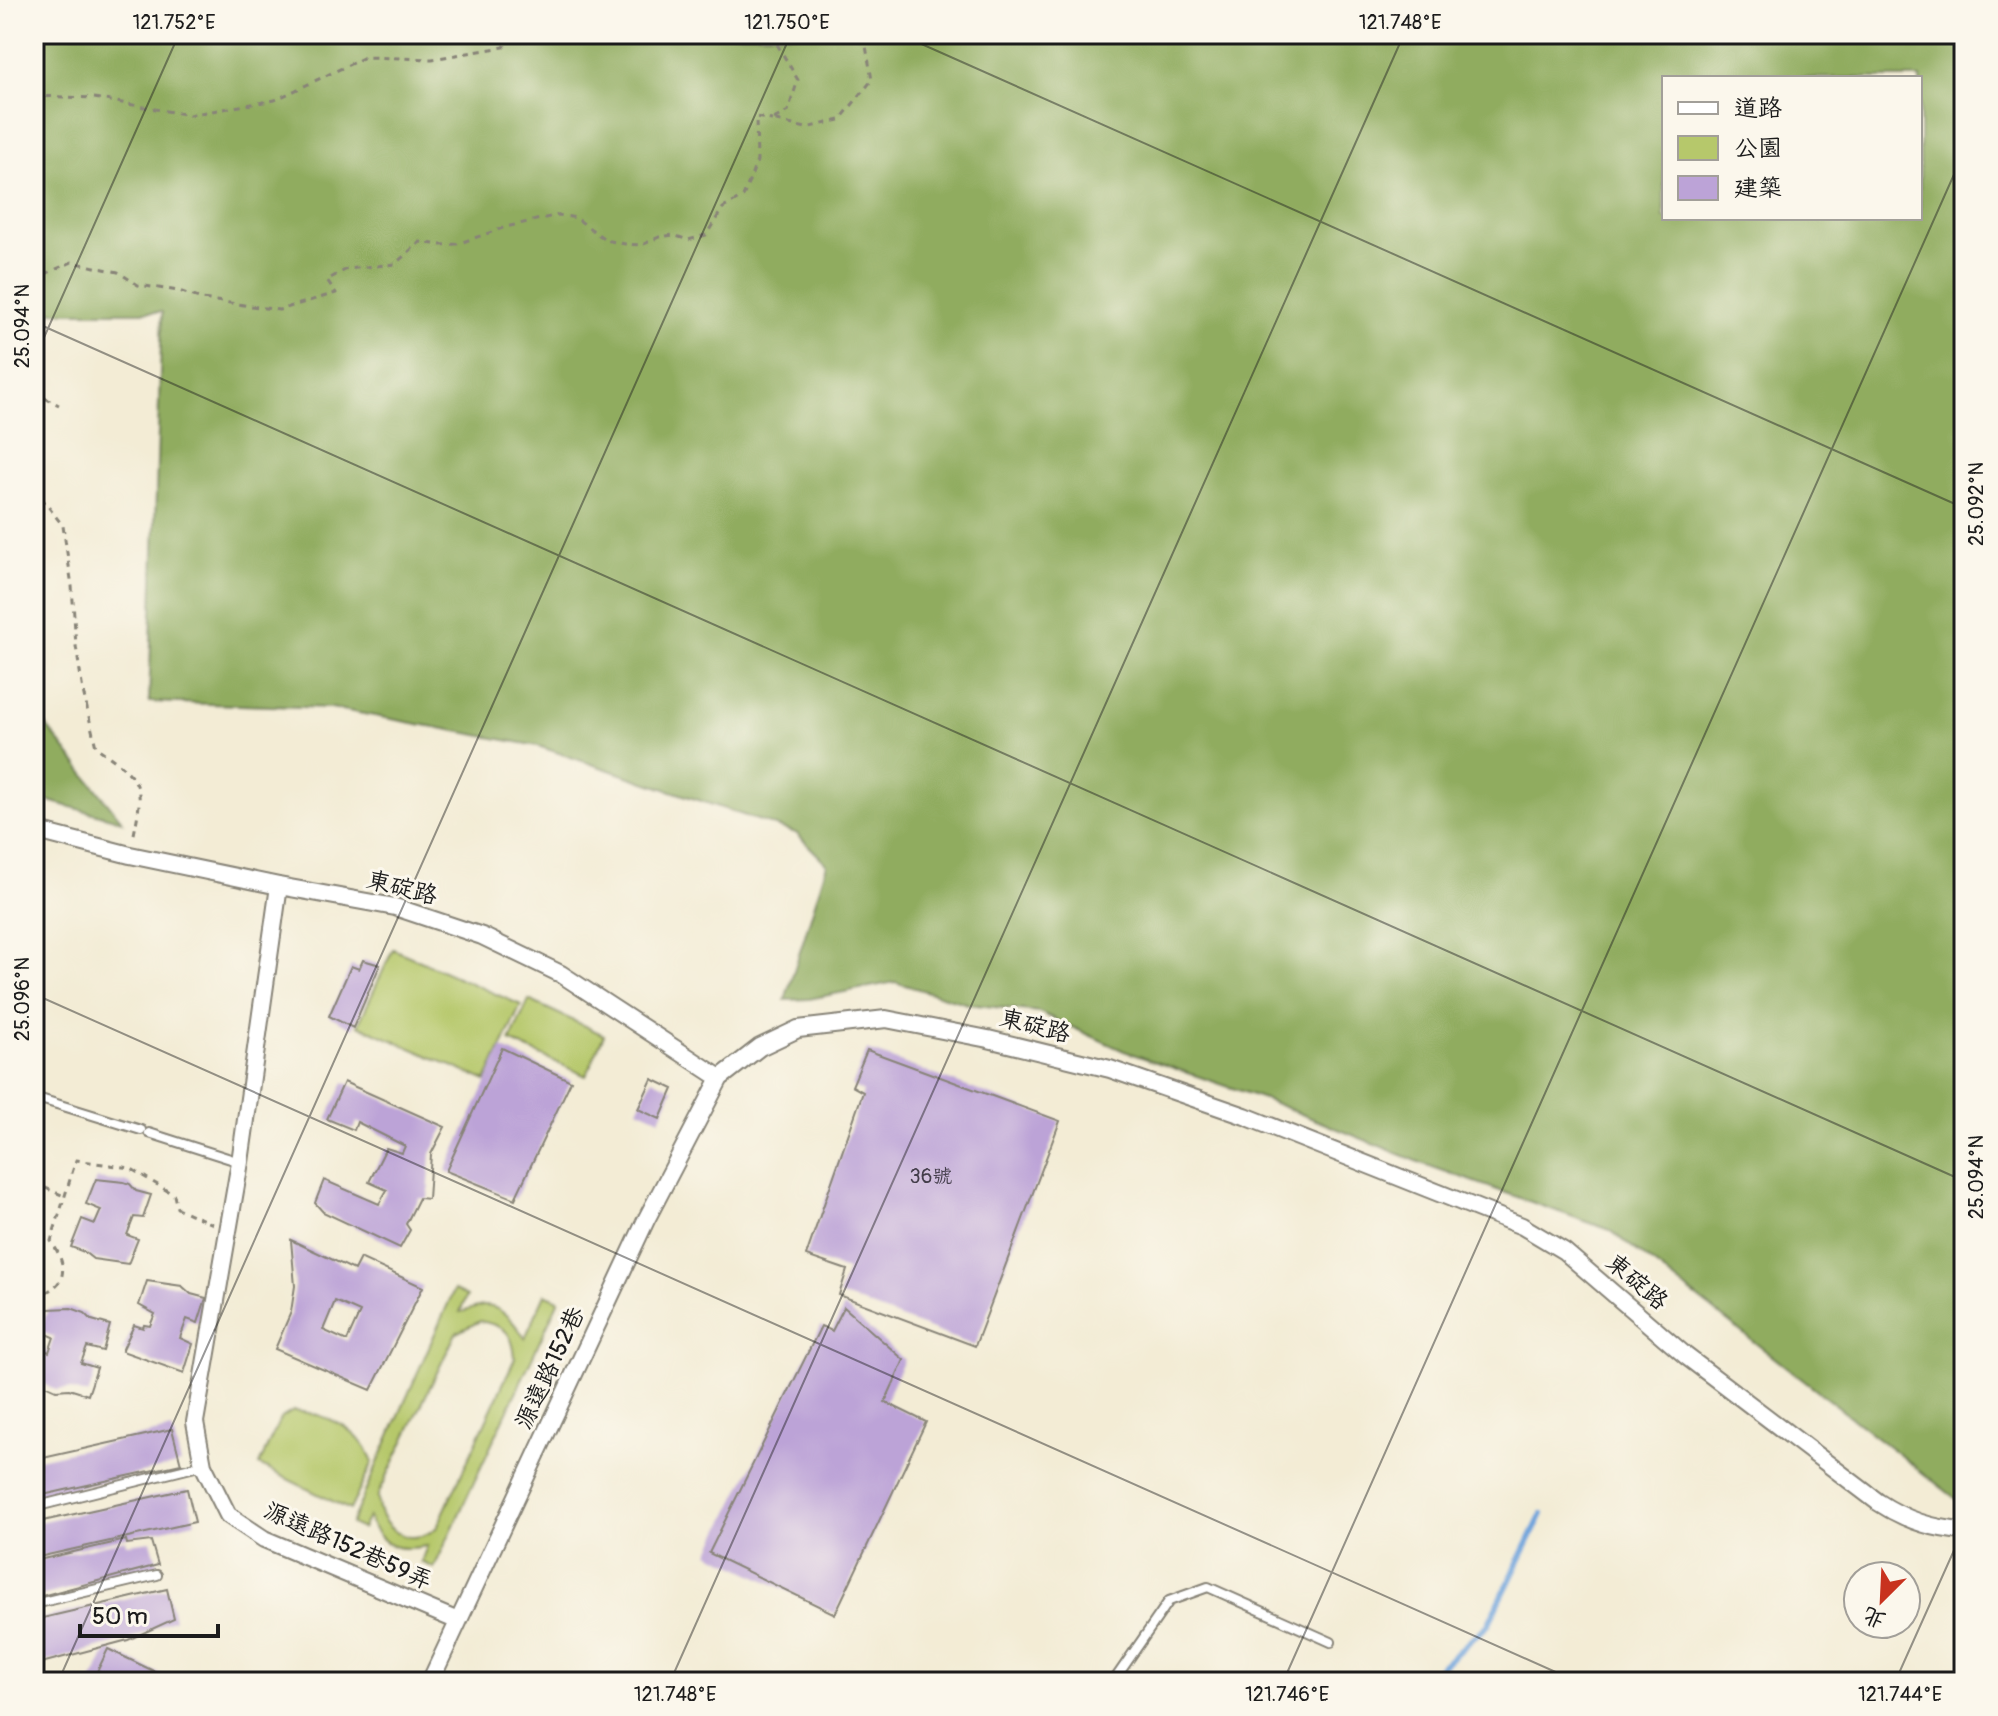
<svg xmlns="http://www.w3.org/2000/svg" width="1998" height="1716" viewBox="0 0 1998 1716" font-family="Pangolin,'LXGW WenKai TC',sans-serif">
	<style>
		.green { fill: #b6c86b; stroke: #697244; stroke-width: 2; fill-rule: evenodd }
		.forest { fill: #90ac5f; stroke: #56643e; stroke-width: 2; fill-rule: evenodd }
		.lines { fill: none; stroke-linecap: round; stroke-linejoin: round }
		.stream { stroke: #70a4dc; stroke-width: 6 }
		.building { fill: #bca3d7; fill-rule: evenodd }
		.lane-casing { stroke: #888478; stroke-width: 12 }
		.street-casing { stroke: #888478; stroke-width: 20 }
		.path { stroke: #888478; stroke-width: 3; stroke-dasharray: 6 6; stroke-linecap: butt }
		.lane { stroke: #fff; stroke-width: 8 }
		.street { stroke: #fff; stroke-width: 16 }
		.ticks { fill: none; stroke: #1c1c1c; stroke-width: 2; stroke-opacity: 0.45 }
		.labels { text-anchor: middle; dominant-baseline: central; stroke-width: 6; stroke-linejoin: round; paint-order: stroke }
		.number-label { font-size: 20px; fill: #443e4b }
		.street-label { font-size: 24px; fill: #1c1c1c; stroke: #fbf7ec }
		.neatline { fill: none; stroke: #1c1c1c; stroke-width: 3 }
		.ticks-label { font-size: 20px; text-anchor: middle; fill: #1c1c1c }
	</style>
	<rect width="100%" height="100%" fill="#fbf7ec"/>
	<filter id="ink" filterUnits="userSpaceOnUse"><feTurbulence type="fractalNoise" baseFrequency=".0125" numOctaves="2"/><feDisplacementMap in="SourceGraphic" scale="16" xChannelSelector="R" yChannelSelector="G"/><feConvolveMatrix kernelMatrix="1 2 1 2 8 2 1 2 1" color-interpolation-filters="sRGB"/></filter>
	<filter id="wash" filterUnits="userSpaceOnUse"><feTurbulence type="fractalNoise" baseFrequency=".006" numOctaves="4" result="noise"/><feDisplacementMap in="SourceGraphic" scale="32" xChannelSelector="R" yChannelSelector="G"/><feGaussianBlur stdDeviation="1.8" result="paint"/><feColorMatrix in="noise" values="0 0 0 0 0 0 0 0 0 0 0 0 0 0 0 0 0 1.4 0 .05"/><feComposite in="paint" operator="in"/></filter>
	<g filter="url(#wash)">
		<rect width="100%" height="100%" fill="#f3ecd5"/>
		<!-- green -->
		<path class="green" d="M393 949 521 1005 486 1081 358 1025Z
			M529 1000 604 1035 586 1076 510 1041Z
			M454 1290 467 1296 460 1312C468 1311 477 1306 485 1306 503 1306 516 1325 525 1338L545 1294 559 1300 434 1568 421 1562 427 1546C396 1552 382 1547 368 1517L362 1529 351 1524ZM480 1321C505 1326 513 1332 515 1358L437 1527C411 1551 375 1528 378 1495L456 1333Z
			M293 1411C328 1413 360 1429 373 1462L350 1510 259 1465 280 1419Z"/>
		<!-- forest -->
		<path class="forest" d="M34 34H1964V1505L1610 1230 1424 1164 1264 1099 1124 1051 1039 1012 968 1004 895 982 809 999 785 1000 827 864 796 833 538 746 331 708 149 702 162 312H34ZM1664 78H1920V218H1664Z
			M34 710 122 821 34 797Z"/>
		<g class="lines">
			<!-- stream -->
			<path class="stream" d="M1430 1682 1436 1671 1488 1625 1542 1514"/>
		</g>
		<g id="blocks">
			<!-- building -->
			<path class="building" d="M363 960 380 965 353 1028 329 1016 351 966 359 969Z
				M502 1048 571 1081 515 1199 446 1171Z
				M867 1050 1060 1121 975 1346 839 1295 847 1270 806 1256 863 1092 852 1086Z
				M652 1079 673 1089 660 1119 638 1109Z
				M344 1082 445 1127 431 1154 428 1199 419 1198 406 1224 410 1230 400 1248 323 1212 315 1203 324 1180 379 1204 387 1190 369 1182 386 1148 402 1153 405 1146 357 1122 354 1130 327 1119Z
				M96 1179 124 1182 130 1184 136 1191 151 1195 143 1218 134 1217 127 1235 138 1239 128 1264 93 1259 84 1252 71 1247 82 1219 95 1224 101 1210 86 1204Z
				M291 1240 354 1270 360 1258 423 1287 371 1390 275 1349 291 1312 295 1286ZM335 1301 360 1312 347 1341 323 1330Z
				M147 1281 182 1286 191 1294 206 1298 198 1323 187 1319 180 1338 193 1344 184 1373 122 1351 134 1325 143 1328 144 1325 150 1326 155 1314 139 1305Z
				M844 1307 904 1360 885 1402 926 1422 835 1614 709 1553 821 1326 832 1331Z
				M71 1308 85 1313 92 1320 110 1325 103 1351 87 1347 81 1363 97 1368 88 1395 69 1389 56 1390 34 1380V1347L49 1352 54 1337 40 1331 48 1309Z
				M172 1429 181 1464 34 1497V1460Z
				M187 1489 195 1522 34 1558V1523Z
				M126 1540 127 1544 151 1541 158 1565 34 1598V1561Z
				M167 1589 174 1619 128 1640 34 1665V1620Z
				M108 1649 168 1678 176 1682H92Z"/>
		</g>
	</g>
	<g filter="url(#ink)">
		<use href="#blocks" fill-opacity="0" stroke="#888478" stroke-width="2"/>
		<g class="lines">
			<defs>
				<path id="lane" d="M34 1097 141 1130
					M149 1133 240 1162
					M34 1507 203 1465
					M34 1604 157 1575
					M1113 1682 1169 1601 1208 1587 1331 1642"/>
				<path id="street" d="M34 830 130 855 279 886 395 907 482 936 561 974 720 1078
					M279 886 240 1162 195 1422 203 1465 228 1515 264 1539 458 1621
					M430 1682 646 1220 720 1078 760 1047 798 1029 886 1019 988 1039 1110 1069 1245 1116 1522 1226 1564 1251 1686 1356 1878 1502C1905 1520 1932 1529 1964 1531"/>
			</defs>
			<!-- lane casing -->
			<use href="#lane" class="lane-casing"/>
			<!-- street casing -->
			<use href="#street" class="street-casing"/>
			<!-- path -->
			<path class="path" d="M771 34 798 80 788 111 772 120 806 128 840 120 872 80 866 46 868 34
				M34 96 94 98 189 115 275 100 365 57 432 59 504 47 511 34
				M34 279 72 262 118 272 138 285 179 291 202 299 279 310 336 293 327 280 347 269 395 264 420 242 441 245 457 244 506 227 558 215 576 218 606 240 625 244 642 245 659 237 673 235 688 240 706 235 723 208 743 197 757 161 756 117 772 120
				M34 393 59 405
				M34 488 63 526 72 586 76 646 83 691 96 747C143 781 145 782 133 839
				M34 1135 42 1112
				M34 1183 64 1196
				M34 1296C68 1288 69 1267 51 1241L76 1160 130 1168 174 1195 177 1208 213 1224
				M34 1314 42 1294"/>
			<!-- lane -->
			<use href="#lane" class="lane"/>
			<!-- street -->
			<use href="#street" class="street"/>
		</g>
	</g>
	<!-- ticks -->
	<path class="ticks" d="M899 34 1964 508M34 322 1964 1181M34 360 179 34M34 994 1578 1682M34 1667 68 1682M58 1682 791 34M670 1682 1404 34M1283 1682 1964 152M1895 1682 1964 1528"/>
	<g class="labels">
		<!-- number labels -->
		<g class="number-label">
			<text x="931" y="1176">36號</text>
		</g>
		<!-- street labels -->
		<g class="street-label">
			<text transform="translate(402 888) rotate(14)">東碇路</text>
			<text transform="translate(1035 1026) rotate(14)">東碇路</text>
			<text transform="translate(1637 1282) rotate(40)">東碇路</text>
			<text transform="translate(550 1368) rotate(-65)">源遠路152巷</text>
			<text transform="translate(348 1546) rotate(24)">源遠路152巷59弄</text>
		</g>
	</g>
	<!-- margin -->
	<rect width="1998" height="1716" fill="none" stroke="#fbf7ec" stroke-width="88"/>
	<!-- legend -->
	<rect x="1662" y="76" width="260" height="144" fill="#fbf7ec" stroke="#a29f99" stroke-width="2"/>
	<rect x="1678" y="102" width="40" height="12" fill="#ffffff" stroke="#a29f99" stroke-width="2"/>
	<text x="1734" y="116" font-size="24" fill="#1c1c1c">道路</text>
	<rect x="1678" y="136" width="40" height="24" fill="#b6c86b" stroke="#a29f99" stroke-width="2"/>
	<text x="1734" y="156" font-size="24" fill="#1c1c1c">公園</text>
	<rect x="1678" y="176" width="40" height="24" fill="#bca3d7" stroke="#a29f99" stroke-width="2"/>
	<text x="1734" y="196" font-size="24" fill="#1c1c1c">建築</text>
	<!-- north arrow -->
	<g transform="translate(1882 1600) rotate(204)"><circle r="38" fill="#fbf7ec" stroke="#a29f99" stroke-width="2"/>
	<path d="M0-6L14 30L0 20L-14 30Z" fill="#c8321e"/>
	<text y="-12" font-size="22" font-weight="bold" text-anchor="middle" fill="#1c1c1c">北</text>
	</g>
	<!-- scale -->
	<path d="M80 1624v12h138v-12" fill="none" stroke="#1c1c1c" stroke-width="4"/>
	<text x="92" y="1624" font-size="24" fill="#1c1c1c" stroke="#fbf7ec" stroke-width="6" paint-order="stroke">50 m</text>
	<rect x="44" y="44" width="1910" height="1628" class="neatline"/>
	<g class="ticks-label">
		<text x="174" y="29">121.752°E</text>
		<text x="787" y="29">121.750°E</text>
		<text x="1400" y="29">121.748°E</text>
		<text transform="translate(22 326) rotate(-90)" y="7">25.094°N</text>
		<text transform="translate(1976 504) rotate(-90)" y="7">25.092°N</text>
		<text transform="translate(22 999) rotate(-90)" y="7">25.096°N</text>
		<text transform="translate(1976 1177) rotate(-90)" y="7">25.094°N</text>
		<text x="675" y="1701">121.748°E</text>
		<text x="1287" y="1701">121.746°E</text>
		<text x="1900" y="1701">121.744°E</text>
	</g>
</svg>
